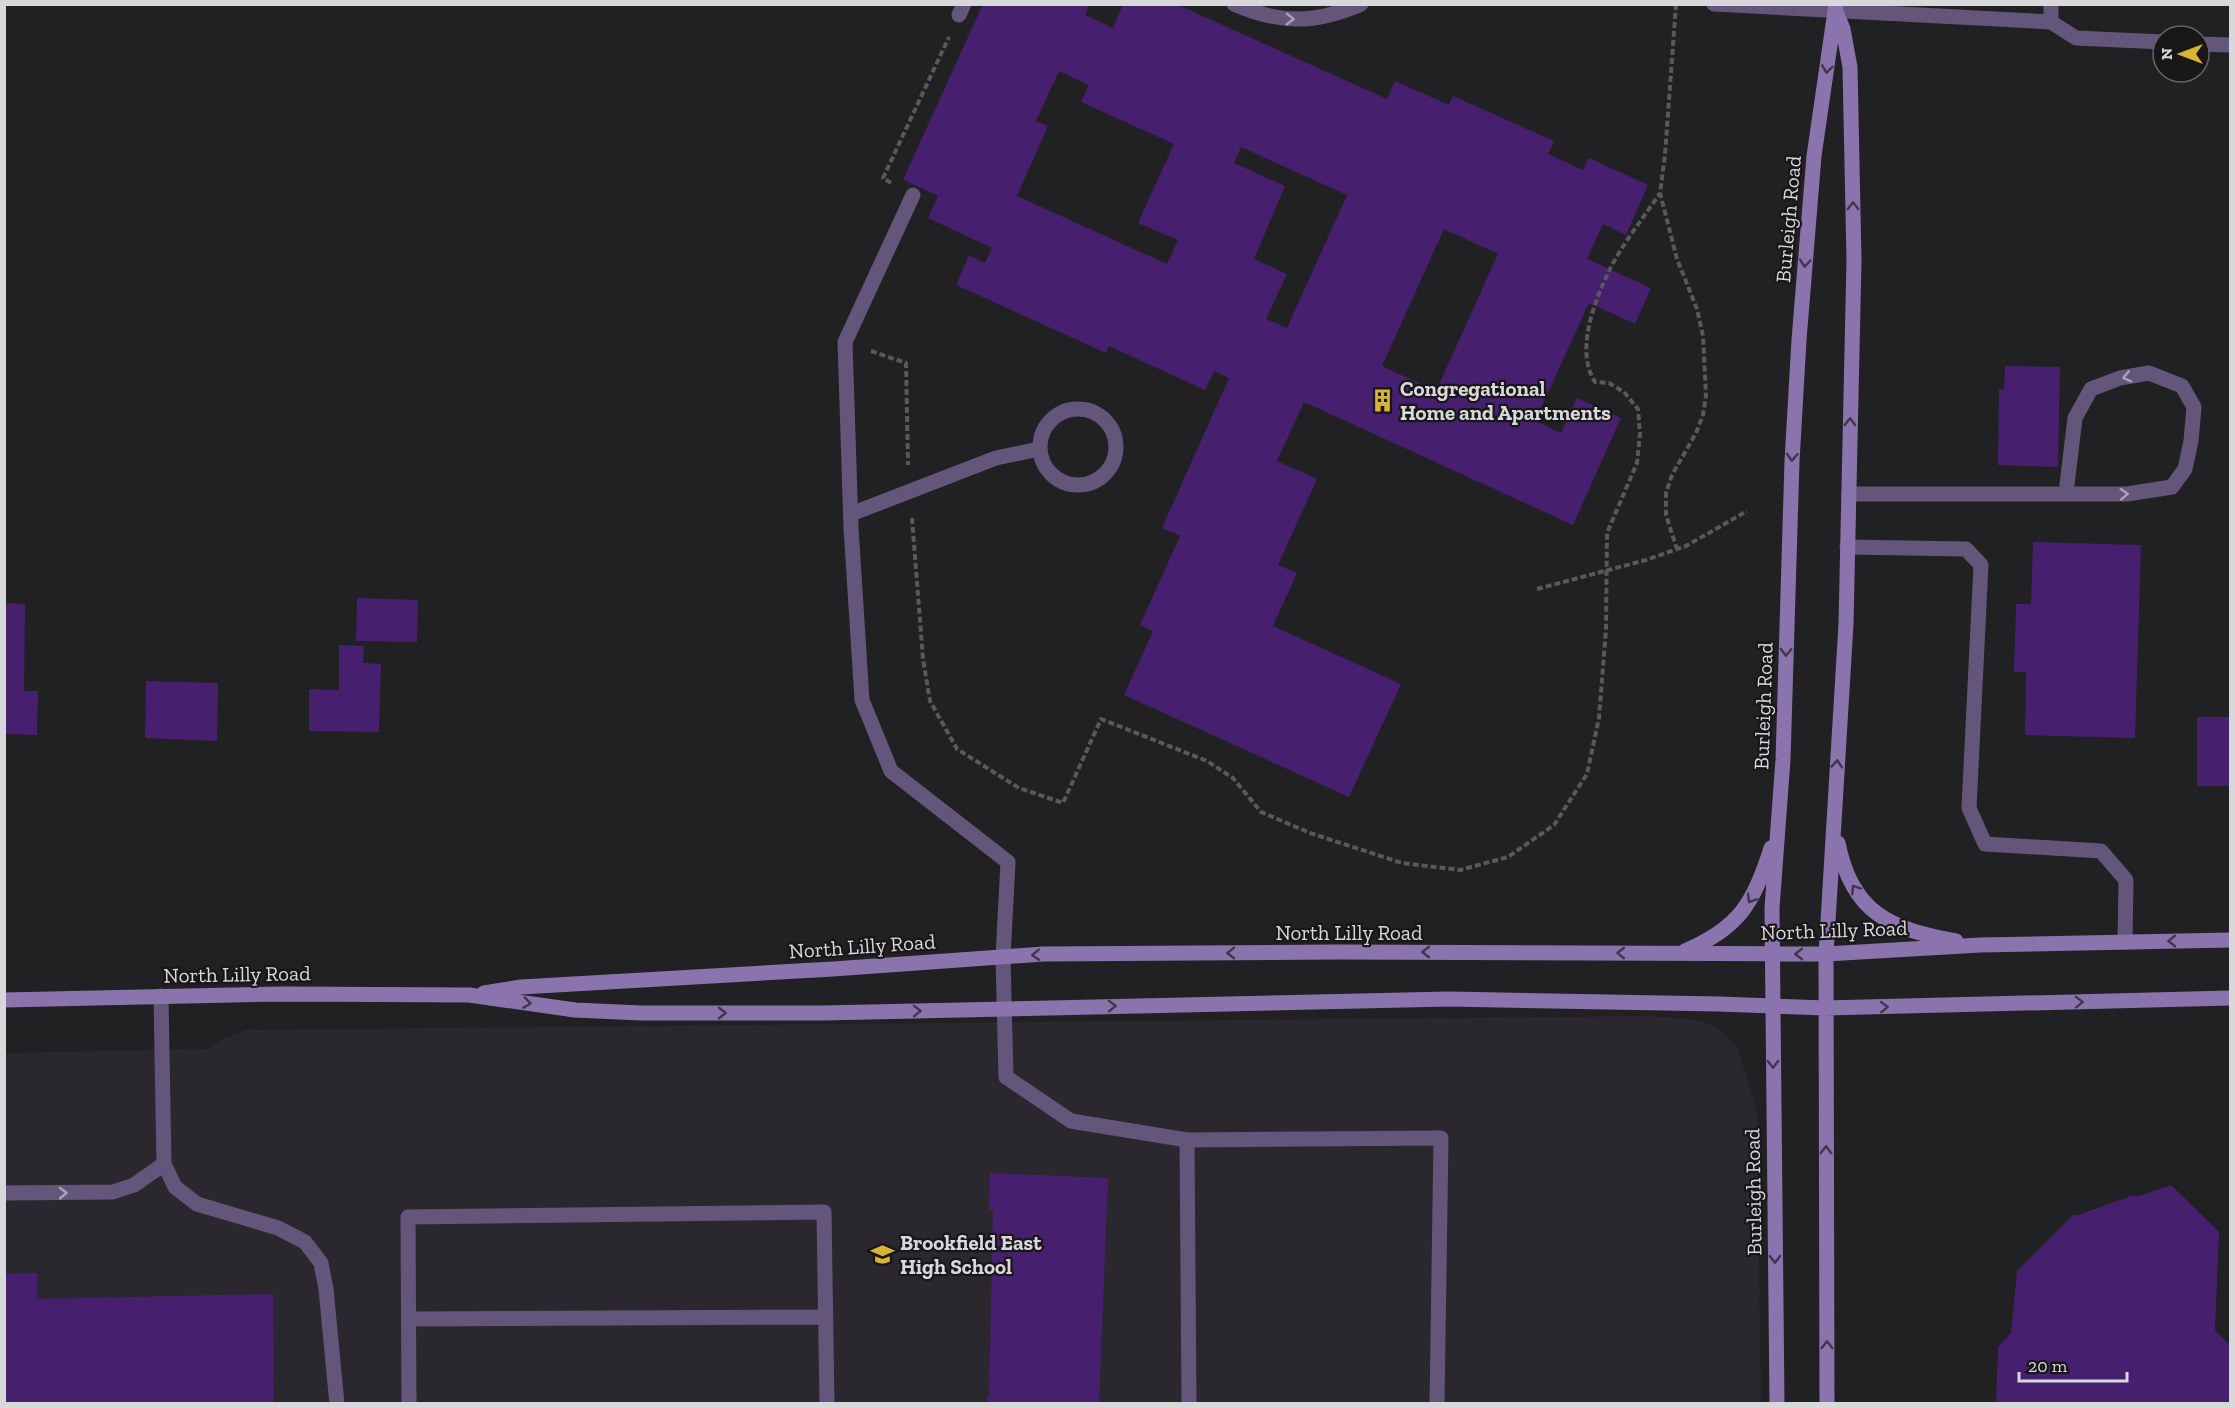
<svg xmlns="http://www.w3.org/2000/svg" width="2235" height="1408" viewBox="0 0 2235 1408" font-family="'Zilla Slab',serif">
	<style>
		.built { fill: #2b272f }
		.building { fill: #46206e; fill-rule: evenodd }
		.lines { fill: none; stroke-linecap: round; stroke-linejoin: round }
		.path { stroke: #59585a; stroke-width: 4; stroke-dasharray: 6 3; stroke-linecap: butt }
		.lane { stroke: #64567a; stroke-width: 15 }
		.secondary { stroke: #8b74ad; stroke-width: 15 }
		.oneway { stroke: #aaa3b3 }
		.oneway2 { stroke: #40374d }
		.labels { text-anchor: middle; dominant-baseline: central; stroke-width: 4.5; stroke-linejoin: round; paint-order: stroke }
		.street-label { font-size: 21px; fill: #d8d7d9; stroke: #181619 }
		.poi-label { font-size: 21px; font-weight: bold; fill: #d8d7d9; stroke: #181619; text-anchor: start }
	</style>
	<rect width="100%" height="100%" fill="#212023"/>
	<!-- built -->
	<path class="built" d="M1652 1016 1695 1020 1716 1027 1738 1048 1757 1112 1761 1403H5L4 1053 209 1049 223 1039 246 1030Z"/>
	<!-- building -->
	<path class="building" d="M983 4H1090L1085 15 1113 28 1123 4H1176L1387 99 1395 81 1449 105 1453 96 1554 141 1548 154 1583 170 1589 158 1648 185 1626 235 1603 224 1587 259 1651 288 1635 324 1589 303 1535 421 1561 433 1577 398 1621 418 1573 525 1304 402 1277 461 1317 479 1278 565 1297 573 1273 626 1401 684 1349 797 1124 695 1153 631 1140 625 1180 536 1162 528 1229 378 1214 371 1205 390 1109 346 1106 353 956 285 969 255 985 263 992 248 928 218 938 196 903 180ZM1059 71 1089 85 1081 102 1174 144 1138 223 1178 240 1167 264 1017 196 1048 126 1036 121ZM1241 147 1347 195 1287 328 1266 319 1287 274 1254 259 1285 186 1234 163ZM1444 229 1498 254 1436 391 1382 366Z
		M2005 366 2060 367 2058 467 1998 465 1999 389H2004Z
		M2033 542 2141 545 2135 738 2025 735 2026 672H2014L2016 604H2031Z
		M357 598 418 600 417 642 356 641Z
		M4 603 25 604 24 691H38L37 735 4 734Z
		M339 645 364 646 363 663 381 664 379 732 309 731V689L339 690Z
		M146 681 218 683 217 741 145 738Z
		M2197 717H2230V786H2197Z
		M990 1173 1108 1178 1099 1404H987V1397H989L993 1210H989Z
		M2171 1185 2219 1232 2215 1330 2230 1345V1404H1996L1998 1347 2011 1333 2017 1271 2073 1215H2078L2131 1196H2140Z
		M37 1273V1299L273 1294 274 1404H4V1274Z"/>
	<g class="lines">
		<!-- path -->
		<path class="path" d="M1676 4 1665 155 1660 193 1677 259 1697 309 1703 336 1706 395 1703 415 1696 433 1672 475 1666 493V515L1677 549
			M891 183 883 178 949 37
			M871 351 906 363 908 465
			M912 518 923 659 930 701 957 749 1019 788 1063 803 1101 719 1207 761 1233 778 1261 812 1310 833 1402 863 1460 870 1508 857 1554 825 1587 774 1599 718 1606 629 1607 533 1637 463 1640 434 1638 409 1624 392 1609 383 1595 382C1575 351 1594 302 1609 271 1621 246 1644 217 1660 193
			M1537 589 1646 560 1686 546 1747 511"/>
		<!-- lane -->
		<path class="lane" d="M1234 4C1280 24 1315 24 1361 4
			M1714 4 2051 22 2076 38 2163 42
			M959 15 964 4
			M2051 22V4
			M2199 44 2230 45
			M913 195 845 342 851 528 862 700 891 771 1008 862 1003 957 1006 1077 1071 1121 1187 1140 1189 1404
			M1040 447a38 38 0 1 1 76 0a38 38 0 1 1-76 0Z
			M1849 494H2127L2172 487 2185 469 2191 441 2194 407 2182 386 2149 373 2120 378 2091 389 2075 418 2066 493
			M851 514 996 458 1039 449
			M1847 547 1966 549 1981 565 1969 808 1985 844 2101 851 2126 880 2125 942
			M161 996 164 1164 175 1187 197 1204 278 1228 305 1242 321 1263 326 1289 337 1404
			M1187 1140 1441 1138 1437 1404
			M4 1193 113 1192 134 1185 164 1164
			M409 1319 826 1317
			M409 1404 408 1217 824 1212 827 1404"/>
		<!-- secondary -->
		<path class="secondary" d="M1838 843C1852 914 1891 929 1956 941
			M1685 951C1739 928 1754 903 1771 848
			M484 993 521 987 833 969 1044 954 1338 952 1826 954 1980 945 2230 940
			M4 1000 282 994 469 995 575 1010 641 1013H823L1449 999 1719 1004 1825 1008 2230 998
			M1777 1404 1772 908 1783 760 1792 461 1799 340 1814 156 1836 4
			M1827 1404 1826 954 1846 624 1854 260 1850 67 1843 29 1837 14"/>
	</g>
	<!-- one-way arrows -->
	<defs><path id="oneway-chevron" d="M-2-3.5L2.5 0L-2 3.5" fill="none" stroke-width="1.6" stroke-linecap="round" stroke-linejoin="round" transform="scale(1.5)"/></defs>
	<g class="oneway">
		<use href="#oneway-chevron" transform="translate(1290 19) rotate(1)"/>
		<use href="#oneway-chevron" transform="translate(2127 377) rotate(167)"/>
		<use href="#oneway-chevron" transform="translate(2124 494) rotate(-3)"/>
		<use href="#oneway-chevron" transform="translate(63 1193) rotate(-1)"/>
	</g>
	<g class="oneway2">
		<use href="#oneway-chevron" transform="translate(1827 69) rotate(98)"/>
		<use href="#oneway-chevron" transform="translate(1853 206) rotate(-91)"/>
		<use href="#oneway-chevron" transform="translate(1805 263) rotate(95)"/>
		<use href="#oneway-chevron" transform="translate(1850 422) rotate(-89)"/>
		<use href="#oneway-chevron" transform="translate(1792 457) rotate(93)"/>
		<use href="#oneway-chevron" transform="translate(1786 652) rotate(92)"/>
		<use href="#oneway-chevron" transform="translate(1837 764) rotate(-86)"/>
		<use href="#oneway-chevron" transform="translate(1855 889) rotate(-123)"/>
		<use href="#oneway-chevron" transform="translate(1751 899) rotate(121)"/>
		<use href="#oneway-chevron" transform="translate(2172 941) rotate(179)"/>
		<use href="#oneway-chevron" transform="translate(1426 952) rotate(-180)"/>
		<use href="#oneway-chevron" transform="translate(1231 953) rotate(180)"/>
		<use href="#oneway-chevron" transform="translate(1621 953) rotate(-179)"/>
		<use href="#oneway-chevron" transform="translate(1799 954) rotate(180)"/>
		<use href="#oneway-chevron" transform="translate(1036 955) rotate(177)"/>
		<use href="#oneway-chevron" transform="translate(2079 1002) rotate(-2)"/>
		<use href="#oneway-chevron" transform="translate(527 1003) rotate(8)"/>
		<use href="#oneway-chevron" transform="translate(1112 1006) rotate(-1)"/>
		<use href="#oneway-chevron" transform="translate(1884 1007) rotate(-2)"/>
		<use href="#oneway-chevron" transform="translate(917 1011) rotate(-1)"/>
		<use href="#oneway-chevron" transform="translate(722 1013)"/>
		<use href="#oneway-chevron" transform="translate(1773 1064) rotate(89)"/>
		<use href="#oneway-chevron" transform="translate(1826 1150) rotate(-90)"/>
		<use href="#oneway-chevron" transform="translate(1775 1259) rotate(89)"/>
		<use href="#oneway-chevron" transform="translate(1827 1345) rotate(-90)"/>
	</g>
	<!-- icons -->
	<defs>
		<symbol id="building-bare" viewBox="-9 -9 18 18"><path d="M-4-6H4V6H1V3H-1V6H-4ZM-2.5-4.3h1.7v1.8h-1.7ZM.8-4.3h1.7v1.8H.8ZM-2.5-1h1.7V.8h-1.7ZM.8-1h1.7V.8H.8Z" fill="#d8b434" stroke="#181619" stroke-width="2.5" paint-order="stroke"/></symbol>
		<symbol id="school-bare" viewBox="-9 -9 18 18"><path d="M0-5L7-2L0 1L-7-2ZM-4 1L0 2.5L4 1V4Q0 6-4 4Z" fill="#d8b434" stroke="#181619" stroke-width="2.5" paint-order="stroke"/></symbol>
	</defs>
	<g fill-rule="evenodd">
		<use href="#building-bare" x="1366" y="384" width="33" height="33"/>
		<use href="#school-bare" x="866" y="1238" width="33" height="33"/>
	</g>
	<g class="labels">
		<!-- street labels -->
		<g class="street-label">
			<text transform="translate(1788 219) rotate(-85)">Burleigh Road</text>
			<text transform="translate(1763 706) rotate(-88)">Burleigh Road</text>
			<text transform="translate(1834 930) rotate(-2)">North Lilly Road</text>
			<text x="1349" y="932">North Lilly Road</text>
			<text transform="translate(862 946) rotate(-4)">North Lilly Road</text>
			<text transform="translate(237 974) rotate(-1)">North Lilly Road</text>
			<text transform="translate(1753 1192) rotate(-91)">Burleigh Road</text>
		</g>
		<!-- poi labels -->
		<g class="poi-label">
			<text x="1400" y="388">Congregational<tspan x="1400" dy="24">Home and Apartments</tspan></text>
			<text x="900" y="1242">Brookfield East<tspan x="900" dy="24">High School</tspan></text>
		</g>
	</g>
	<!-- border -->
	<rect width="2235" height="1408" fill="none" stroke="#d8d7d9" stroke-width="12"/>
	<!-- north arrow -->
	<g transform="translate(2181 54) rotate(270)"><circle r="28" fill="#181619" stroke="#656366" stroke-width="1.5"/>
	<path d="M0-4.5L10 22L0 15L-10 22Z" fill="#d8b434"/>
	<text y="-9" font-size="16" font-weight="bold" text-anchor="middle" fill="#d8d7d9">N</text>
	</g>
	<!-- scale -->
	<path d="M2019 1372v9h108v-9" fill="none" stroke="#d8d7d9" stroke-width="3"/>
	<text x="2028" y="1372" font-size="18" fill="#d8d7d9" stroke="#181619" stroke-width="4.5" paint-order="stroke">20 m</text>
</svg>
